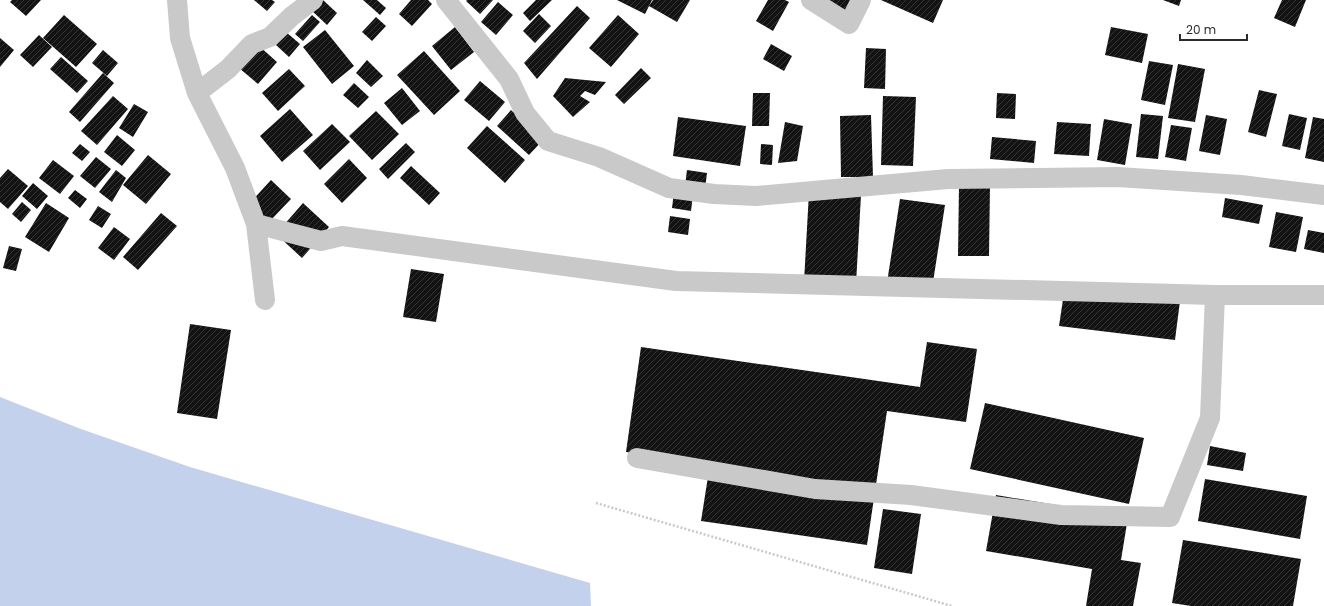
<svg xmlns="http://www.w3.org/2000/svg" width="1324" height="606" viewBox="0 0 1324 606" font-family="Poppins,sans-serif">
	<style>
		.water { fill: #c4d1ec }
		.building { fill: url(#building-hatch) }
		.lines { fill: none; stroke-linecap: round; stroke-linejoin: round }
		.path { stroke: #c9c9c9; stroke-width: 2.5; stroke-dasharray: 2 2; stroke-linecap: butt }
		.street { stroke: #c9c9c9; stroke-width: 20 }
	</style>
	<defs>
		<pattern id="building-hatch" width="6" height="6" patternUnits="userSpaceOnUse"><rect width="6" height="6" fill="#131313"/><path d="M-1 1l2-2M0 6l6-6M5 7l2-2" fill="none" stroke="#363636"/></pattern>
	</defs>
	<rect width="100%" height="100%" fill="#fff"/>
	<!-- water -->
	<path class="water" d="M0 397 81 429 190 467 590 583 591 606H0Z"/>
	<!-- building -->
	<path class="building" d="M12 0H41L26 16 10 2Z
		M254 0H272L275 2 267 11Z
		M318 0H323L337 13 327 25 310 9Z
		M363 0H377L386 8 380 15Z
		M411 0H428L432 4 412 26 399 14Z
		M467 0H493L480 14 466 1Z
		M536 0H552L530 21 523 13Z
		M617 0H652L645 14Z
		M653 0H690L677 22 649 6Z
		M768 0H785L789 2 773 31 756 21Z
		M828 0H854L844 19Z
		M881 0H943L933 23Z
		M1163 0H1181L1179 6Z
		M1282 0H1306L1295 27 1274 18Z
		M498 2 513 15 496 35 481 22Z
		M577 6 590 18 537 79 524 63Z
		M539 14 551 26 535 43 523 31Z
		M64 15 97 44 76 67 43 38Z
		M312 15 320 22 303 41 295 34Z
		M618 15 639 34 611 67 589 48Z
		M376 17 386 26 372 41 362 32Z
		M455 27 474 52 451 70 432 46Z
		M1111 27 1148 34 1142 63 1105 55Z
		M325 30 354 66 332 84 303 47Z
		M286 32 300 44 289 57 276 45Z
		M39 35 52 47 33 67 20 55Z
		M0 38 14 50 0 67Z
		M771 44 792 56 784 71 763 59Z
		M258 45 277 62 258 84 239 68Z
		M866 48 886 49 885 89 864 88Z
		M103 50 118 63 107 76 92 63Z
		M424 51 460 91 434 115 397 75Z
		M61 57 88 81 77 93 50 69Z
		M367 60 383 76 371 87 356 73Z
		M1149 61 1173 65 1165 105 1141 100Z
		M1178 64 1205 69 1195 122 1168 118Z
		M641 68 651 78 624 104 615 95Z
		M289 69 305 86 278 111 262 93Z
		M103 73 114 83 80 122 69 112Z
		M565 78 606 82 595 95 585 91 580 96 590 102 573 117 553 96Z
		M480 81 505 102 489 121 464 100Z
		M354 83 369 97 358 108 343 95Z
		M402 88 420 111 402 125 384 103Z
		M1259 90 1277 94 1266 137 1248 132Z
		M753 93H770L769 126H752Z
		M997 93 1016 94 1015 119 996 118Z
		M113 96 128 109 97 145 81 131Z
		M883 96 916 97 913 166 881 165Z
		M134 104 148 112 133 137 119 128Z
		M290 109 313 135 282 162 260 136Z
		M511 110 543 140 529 155 497 126Z
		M376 111 399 134 372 160 349 136Z
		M1141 114 1163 116 1158 159 1136 157Z
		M1289 114 1307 118 1300 150 1282 146Z
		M871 115 873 177H841L840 116Z
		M1206 115 1227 119 1220 155 1199 151Z
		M678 117 746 126 740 166 673 156Z
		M1313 117 1324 119V162L1305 158Z
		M1104 119 1132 124 1125 165 1097 160Z
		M785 122 803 126 797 161 778 163Z
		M1057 122 1091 124 1089 156 1054 154Z
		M332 124 350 142 320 170 303 151Z
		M1171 125 1192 128 1186 161 1165 157Z
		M487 126 525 160 505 183 467 148Z
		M117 135 135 150 122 166 104 152Z
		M992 137 1036 141 1034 163 990 159Z
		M406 143 415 152 388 179 379 169Z
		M80 144 90 152 82 161 72 153Z
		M761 144 773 145 772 165 760 164Z
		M148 155 171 174 146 204 123 185Z
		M96 157 111 169 95 188 80 176Z
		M349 159 367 178 342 203 324 184Z
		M53 160 74 176 60 194 39 178Z
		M411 166 440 193 429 205 400 178Z
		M8 169 28 186 8 209 0 202V178Z
		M116 170 126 178 112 202 99 192Z
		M687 170 707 173 705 189 685 186Z
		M271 180 291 199 268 223 249 204Z
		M33 183 48 196 37 209 22 196Z
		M959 185H990L989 256H958Z
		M75 190 87 199 80 208 68 198Z
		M674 192 693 195 691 211 672 208Z
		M809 192 861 195 856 284 804 282Z
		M1225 198 1263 205 1259 224 1222 217Z
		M900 199 945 205 931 295 886 289Z
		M22 202 31 210 21 222 12 214Z
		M46 203 69 218 49 252 25 237Z
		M303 203 329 227 302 258 276 234Z
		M98 206 111 214 102 228 89 220Z
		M1276 212 1303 217 1296 252 1269 247Z
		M161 213 177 226 138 270 123 257Z
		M670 216 690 219 688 235 668 232Z
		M114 227 130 239 114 260 98 248Z
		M1308 230 1324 233V253L1304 249Z
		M9 246 22 249 16 271 3 268Z
		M411 269 444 274 436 322 403 317Z
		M1065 286 1180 301 1175 340 1059 326Z
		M190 324 231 330 217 419 177 413Z
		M927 342 977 349 966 422 887 411 867 545 701 521 710 464 626 452 641 347 920 387Z
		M985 403 1144 438 1129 504 970 469Z
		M1210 446 1246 453 1243 471 1207 465Z
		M1205 479 1307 496 1300 539 1198 521Z
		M996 495 1128 517 1121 560 1141 563 1133 606H1086L1092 569 986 551Z
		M883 509 921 514 912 574 874 568Z
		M1183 540 1301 559 1293 606H1191L1172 603Z"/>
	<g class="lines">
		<!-- path -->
		<path class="path" d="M596 503 952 606"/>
		<!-- street -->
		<path class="street" d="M177 0 180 38 197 93 235 168 256 224 265 300
			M446 0 509 79 525 113 548 141 599 157 669 188 714 194 756 196 948 179 1118 177 1241 185 1324 195
			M811 0 849 24 861 0
			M197 93 228 69 252 44 270 37 292 16 313 0
			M256 224 321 241 342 236 676 281 1215 295H1324
			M637 458 815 489 911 495 1061 515 1170 517 1210 418 1215 295"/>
	</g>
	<!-- scale -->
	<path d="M1180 34v6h67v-6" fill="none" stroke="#2c2c2c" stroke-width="2"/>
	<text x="1186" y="34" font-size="12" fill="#2c2c2c" stroke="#ffffff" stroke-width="3" paint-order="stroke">20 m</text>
</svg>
